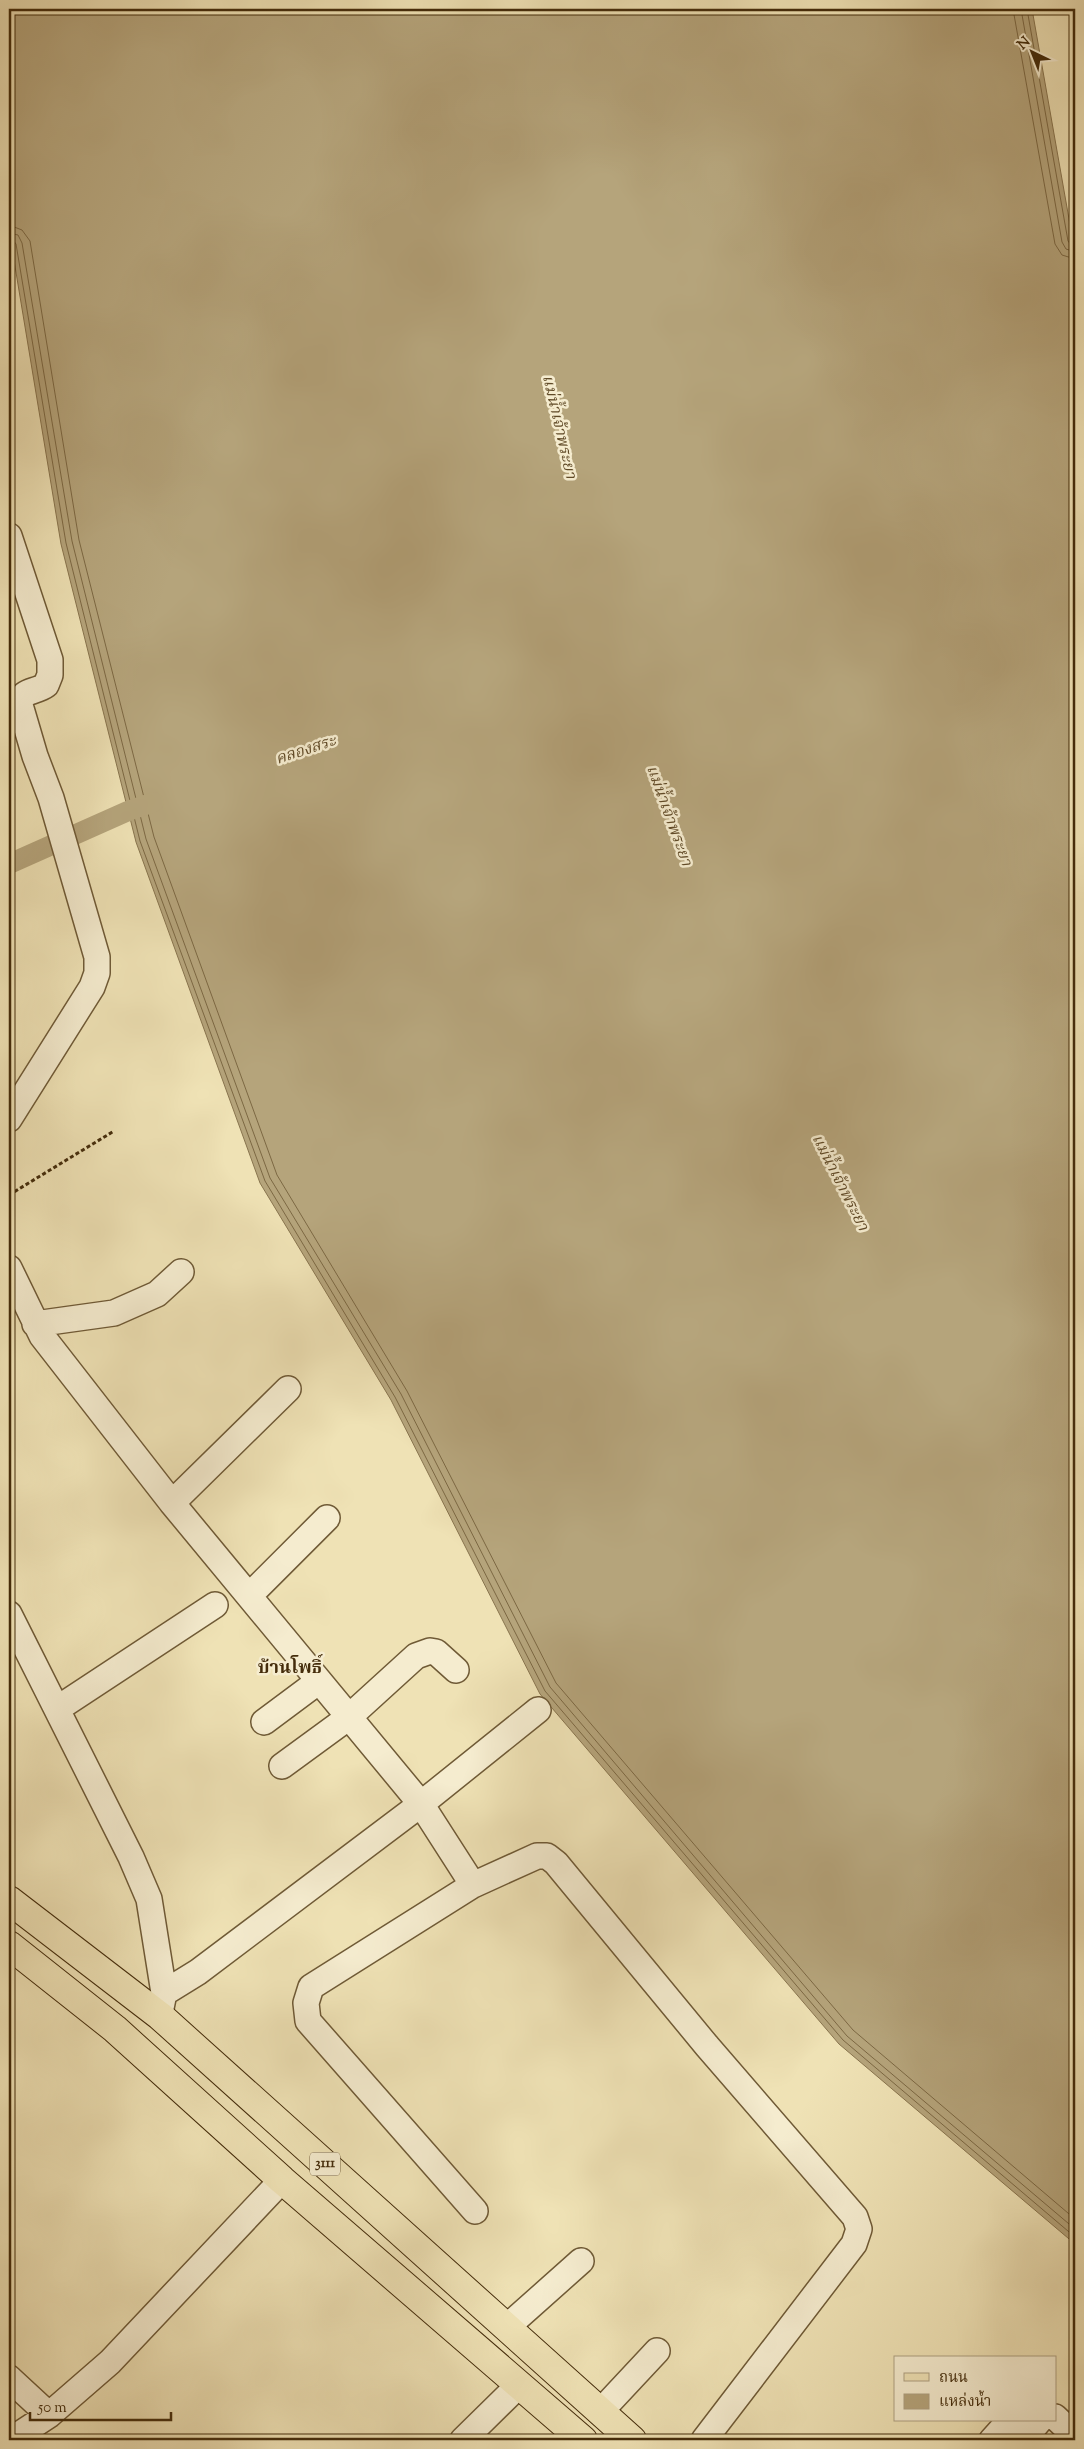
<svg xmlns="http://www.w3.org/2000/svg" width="1084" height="2449" viewBox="0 0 1084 2449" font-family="'Sorts Mill Goudy','Noto Serif Thai',serif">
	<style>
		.water { fill: #b5a47b; stroke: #88744e }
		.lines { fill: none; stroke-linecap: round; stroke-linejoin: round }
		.shore { stroke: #7c6843; stroke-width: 1 }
		.canal { stroke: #b5a47b; stroke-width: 20 }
		.minor-casing { stroke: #6f5a36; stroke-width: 28 }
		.major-casing { stroke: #442c0b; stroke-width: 30 }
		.path { stroke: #442c0b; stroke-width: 3; stroke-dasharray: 4 2.5; stroke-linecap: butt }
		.minor { stroke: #f5eccf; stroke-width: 25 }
		.major { stroke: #efe2b5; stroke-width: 28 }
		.labels { text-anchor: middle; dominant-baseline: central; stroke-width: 5; stroke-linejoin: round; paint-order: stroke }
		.shield { fill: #f5eccf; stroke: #796646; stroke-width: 1 }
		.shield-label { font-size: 14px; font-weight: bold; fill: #442c0b }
		.water-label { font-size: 16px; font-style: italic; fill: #604a27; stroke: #f5eccf }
		.quarter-label { font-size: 18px; font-weight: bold; fill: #442c0b; stroke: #f5eccf }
	</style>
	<rect width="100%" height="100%" fill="#efe2b5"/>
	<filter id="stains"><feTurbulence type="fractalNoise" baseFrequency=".004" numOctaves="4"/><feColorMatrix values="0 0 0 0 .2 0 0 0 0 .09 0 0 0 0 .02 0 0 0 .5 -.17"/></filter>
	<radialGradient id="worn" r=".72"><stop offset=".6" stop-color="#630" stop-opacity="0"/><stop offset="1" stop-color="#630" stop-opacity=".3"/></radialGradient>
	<!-- water -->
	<path class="water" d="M9 9H1032L1075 253V2244L839 2044 540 1694 391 1400 260 1183 136 842 61 544 9 230Z"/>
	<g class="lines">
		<!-- shore -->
		<path class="shore" d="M1013 9 1055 244 1062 255 1075 259
			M1021 9 1062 242 1066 249 1075 252
			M1027 9 1068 241 1071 245 1075 246
			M9 225 22 230 30 241 79 540 154 837 277 1175 407 1391 556 1683 853 2030 1075 2219
			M9 233 18 235 22 243 72 541 146 839 270 1178 401 1394 550 1687 847 2036 1075 2229
			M9 239 13 240 16 244 66 543 140 841 265 1181 395 1397 545 1691 843 2040 1075 2237"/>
		<!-- canal -->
		<path class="canal" d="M9 864 128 811 154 802"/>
		<defs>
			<path id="minor" d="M9 536 50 660V675L46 685C35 693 21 689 20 705L35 756 51 798 97 957V973L92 987 9 1119
				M9 1268 42 1336 172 1503 421 1804 473 1885 537 1856H547L556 1863 707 2046 855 2217 859 2229 854 2244 704 2440
				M35 1324 114 1313 157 1294 181 1272
				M172 1503 288 1389
				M249 1596 327 1518
				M9 1614 131 1857 149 1899 164 1993 161 2008
				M57 1709 215 1605
				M264 1722 319 1681
				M282 1766 349 1717 416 1656 430 1651 436 1652 456 1670
				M473 1885 311 1987 306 2003 308 2021 475 2211
				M164 1993 198 1972 421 1804 538 1710
				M507 2327 581 2261
				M9 2378 49 2415
				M600 2412 657 2351
				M1055 2417 1075 2436
				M11 2440 49 2415 110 2362 282 2180
				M463 2440 519 2385
				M992 2440 1010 2420
				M1023 2440 1040 2420"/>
			<path id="major" d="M9 1900 160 2016 632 2440
				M9 1945 115 2029 282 2180 583 2440"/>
		</defs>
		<!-- minor casing -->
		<use href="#minor" class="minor-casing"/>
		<!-- major casing -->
		<use href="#major" class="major-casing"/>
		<!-- path -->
		<path class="path" d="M9 1195 114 1131"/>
		<!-- minor -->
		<use href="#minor" class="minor"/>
		<!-- major -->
		<use href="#major" class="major"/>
	</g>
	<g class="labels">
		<!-- shield labels -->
		<rect class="shield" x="310" y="2152.5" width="30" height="23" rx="4"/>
		<g class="shield-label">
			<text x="325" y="2164">3111</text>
		</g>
		<!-- water labels -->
		<g class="water-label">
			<text transform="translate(558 427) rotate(77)">แม่น้ำเจ้าพระยา</text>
			<text transform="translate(306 751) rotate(-18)">คลองสระ</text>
			<text transform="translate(668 816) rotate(70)">แม่น้ำเจ้าพระยา</text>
			<text transform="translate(839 1183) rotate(63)">แม่น้ำเจ้าพระยา</text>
		</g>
		<!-- quarter labels -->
		<g class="quarter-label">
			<text x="290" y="1669">บ้านโพธิ์</text>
		</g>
	</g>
	<!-- margin -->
	<rect width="1084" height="2449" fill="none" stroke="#efe2b5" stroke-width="30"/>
	<rect x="10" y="10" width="1064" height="2429" fill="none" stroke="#442c0b" stroke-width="2.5"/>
	<rect x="15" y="15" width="1054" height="2419" fill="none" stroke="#442c0b"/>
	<!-- legend -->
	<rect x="894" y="2356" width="162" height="65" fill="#f5eccf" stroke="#ae9f81"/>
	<rect x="904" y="2373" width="25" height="8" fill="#efe2b5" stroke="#ae9f81"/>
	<text x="939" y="2382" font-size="15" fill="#442c0b">ถนน</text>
	<rect x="904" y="2394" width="25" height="15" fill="#b5a47b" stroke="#ae9f81"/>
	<text x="939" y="2406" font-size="15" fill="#442c0b">แหล่งน้ำ</text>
	<!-- north arrow -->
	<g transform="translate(1032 52) rotate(317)" stroke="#f5eccf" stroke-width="4" paint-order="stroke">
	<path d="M0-4L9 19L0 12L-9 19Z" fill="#442c0b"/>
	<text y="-8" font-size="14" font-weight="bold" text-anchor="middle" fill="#442c0b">N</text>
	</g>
	<!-- scale -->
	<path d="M30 2412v8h141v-8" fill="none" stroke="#442c0b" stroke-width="2.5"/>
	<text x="38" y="2412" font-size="15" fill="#442c0b" stroke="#f5eccf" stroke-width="4" paint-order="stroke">50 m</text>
	<rect width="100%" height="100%" filter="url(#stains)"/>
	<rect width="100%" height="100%" fill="url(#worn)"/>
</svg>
